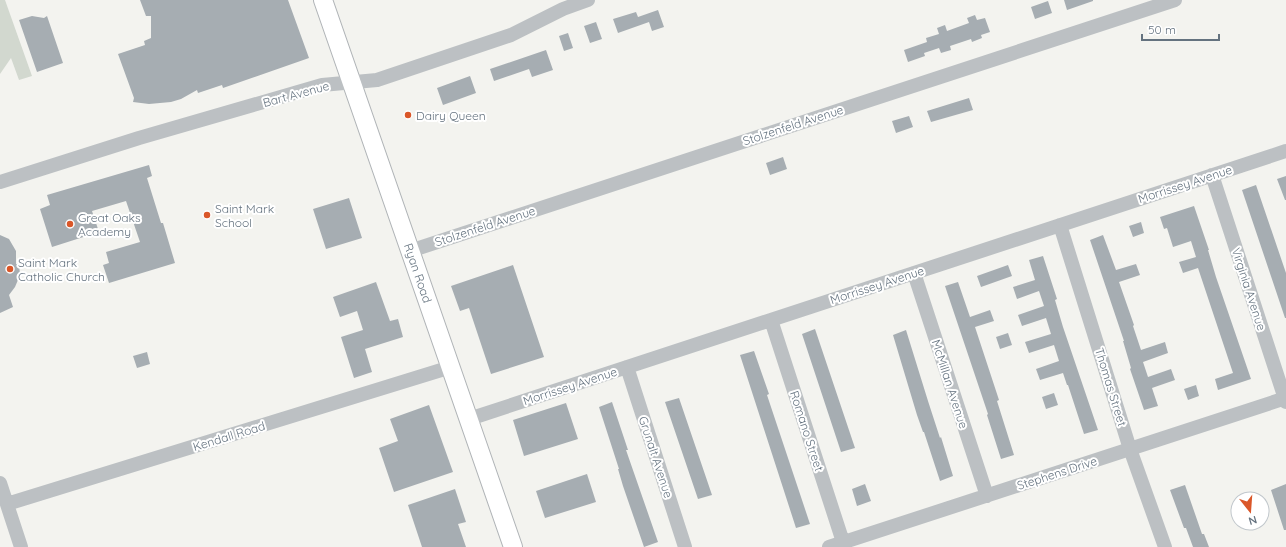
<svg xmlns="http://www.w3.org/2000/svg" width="1286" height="547" viewBox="0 0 1286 547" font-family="Quicksand,sans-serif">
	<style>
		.green { fill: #d2d8cf }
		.building { fill: #a6adb2 }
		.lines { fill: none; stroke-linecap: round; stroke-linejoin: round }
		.major-casing { stroke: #b0b4b7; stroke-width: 20 }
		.minor { stroke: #bcc0c3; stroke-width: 14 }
		.major { stroke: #fff; stroke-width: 18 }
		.poi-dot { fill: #da5729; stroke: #fff; stroke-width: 1.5 }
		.labels { text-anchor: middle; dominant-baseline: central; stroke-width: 4; stroke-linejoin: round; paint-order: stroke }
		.street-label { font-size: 12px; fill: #64727f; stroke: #fff }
		.poi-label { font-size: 12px; fill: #64727f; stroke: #fff; text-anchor: start }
	</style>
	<rect width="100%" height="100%" fill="#f3f3ef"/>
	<!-- green -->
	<path class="green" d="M0 0H5L32 76 19 80 11 58 0 74Z"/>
	<!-- building -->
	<path class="building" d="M140 0H288L309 58 223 88 222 85 198 93 197 90 181 99 171 102 149 104 133 102 134 98 118 54 145 45 144 41 151 38V16H146Z
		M1064 0H1093V1L1067 10Z
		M1048 1 1052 13 1035 19 1031 7Z
		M658 10 664 27 652 31 649 22 618 33 613 19 636 12 638 17Z
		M975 15 977 20 985 18 990 32 981 35 982 38 972 42 971 39 950 46 951 50 941 53 939 48 924 53 925 56 908 62 904 50 927 42 926 38 939 34 937 28 945 25 947 31 969 23 967 18Z
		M32 16 44 18 47 16 63 63 37 72 19 20Z
		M596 22 602 39 590 43 584 26Z
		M568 33 573 48 564 51 559 36Z
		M546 50 553 70 532 77 529 69 494 81 490 69Z
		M470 76 476 93 443 105 437 88Z
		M969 98 973 110 931 122 927 111Z
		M909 116 913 127 896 133 892 121Z
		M783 157 787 169 770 175 766 163Z
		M149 165 152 176 147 178 161 223H163L175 263 109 283 103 265 109 263 106 252 140 242 126 201 92 211 99 232 52 247 40 209 50 205 47 195Z
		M1286 176V200H1285L1277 179Z
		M1256 185 1286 273V318H1285L1242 190Z
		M349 198 362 238 326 249 313 209Z
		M1194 206 1209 250H1208L1216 277 1251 379 1218 390 1215 379 1233 373 1198 268 1183 273 1179 262 1196 257 1191 241 1173 247 1167 228 1164 229 1160 217Z
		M1141 222 1144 233 1133 237 1129 226Z
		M0 235 9 239 16 251V264H19L20 275 15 287 9 295 13 307 0 313Z
		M1103 235 1116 270 1136 264 1140 275 1119 282 1134 325 1133 326 1141 350 1165 342 1168 353 1143 362 1148 377 1171 369 1175 380 1152 388 1158 406 1144 410 1130 369 1131 368 1123 341H1124L1090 240Z
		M1043 256 1057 299 1055 300 1063 327 1098 430 1084 434 1068 385H1067L1063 373 1040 380 1036 369 1059 361 1054 345 1029 353 1025 342 1051 334 1046 318 1022 326 1018 315 1044 306 1039 291 1017 299 1013 287 1035 280 1029 260Z
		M513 265 544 357 491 374 469 308 460 311 451 286Z
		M1008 265 1012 276 981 287 977 276Z
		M376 282 390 321 398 319 403 337 365 349 372 372 354 378 341 337 363 330 357 311 340 317 333 297Z
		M958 282 970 317 990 310 994 321 975 327 999 400 997 401 1014 455 1001 459 987 415 988 414 945 286Z
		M815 329 855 448 841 452 802 334Z
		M906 330 928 401 940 438 941 437 953 476 940 481 924 432H923L917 415 893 335Z
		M1008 333 1012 345 1000 349 996 337Z
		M754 351 769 394 767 395 810 524 796 528 740 355Z
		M147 352 150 364 137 368 133 356Z
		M1196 385 1199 396 1188 400 1184 389Z
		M1054 393 1058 405 1046 409 1042 397Z
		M679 398 712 495 698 499 665 402Z
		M612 402 628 450H626L658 542 644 547 623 486 618 469H619L599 407Z
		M566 403 578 439 524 456 513 420Z
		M429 405 453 472 394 492 379 448 398 441 390 419Z
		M587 474 596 502 545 518 536 491Z
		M865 484 871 501 857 506 852 489Z
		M1286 484V530H1284L1271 490Z
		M1185 485 1202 534H1204L1209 547H1193L1186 528H1184L1170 490Z
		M455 489 466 522 458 524 466 547H422L408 505Z"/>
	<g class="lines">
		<defs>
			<path id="major" d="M323 0 513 547"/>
		</defs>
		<!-- major casing -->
		<use href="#major" class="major-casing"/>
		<!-- minor -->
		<path class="minor" d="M1212 175 1286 402
			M0 182 139 138 322 85 377 80 511 35 563 9 588 0
			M1060 225 1130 449 1165 547
			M410 251 1175 0
			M914 273 987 496
			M771 320 843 542
			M627 367 685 547
			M469 419 1286 151
			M0 483 21 547
			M7 504 451 367
			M829 547 1286 398"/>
		<!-- major -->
		<use href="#major" class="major"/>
	</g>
	<!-- markers -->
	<g class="poi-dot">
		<circle cx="408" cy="115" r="4"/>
		<circle cx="207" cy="215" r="4"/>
		<circle cx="70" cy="224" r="4"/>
		<circle cx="10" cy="269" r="4"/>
	</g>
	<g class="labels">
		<!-- street labels -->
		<g class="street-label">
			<text transform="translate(296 94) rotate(-15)">Bart Avenue</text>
			<text transform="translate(793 125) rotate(-18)">Stolzenfeld Avenue</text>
			<text transform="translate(1185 184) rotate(-18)">Morrissey Avenue</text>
			<text transform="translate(485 226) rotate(-18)">Stolzenfeld Avenue</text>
			<text transform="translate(418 273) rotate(71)">Ryan Road</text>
			<text transform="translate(877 285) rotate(-18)">Morrissey Avenue</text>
			<text transform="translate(1249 289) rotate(72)">Virginia Avenue</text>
			<text transform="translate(950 384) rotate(72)">McMillan Avenue</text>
			<text transform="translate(570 386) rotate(-18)">Morrissey Avenue</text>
			<text transform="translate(1111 387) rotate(73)">Thomas Street</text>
			<text transform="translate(807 431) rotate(72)">Romano Street</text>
			<text transform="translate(229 436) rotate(-17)">Kendall Road</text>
			<text transform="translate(656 457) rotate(72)">Grunalt Avenue</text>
			<text transform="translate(1057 473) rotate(-18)">Stephens Drive</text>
		</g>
		<!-- poi labels -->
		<g class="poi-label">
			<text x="416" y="115">Dairy Queen</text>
			<text x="215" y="208">Saint Mark<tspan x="215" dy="14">School</tspan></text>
			<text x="78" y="217">Great Oaks<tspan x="78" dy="14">Academy</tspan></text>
			<text x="18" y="262">Saint Mark<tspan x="18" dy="14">Catholic Church</tspan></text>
		</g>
	</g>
	<!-- north arrow -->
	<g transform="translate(1250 511) rotate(163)"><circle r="19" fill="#ffffff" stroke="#c1c7cc"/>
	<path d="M0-3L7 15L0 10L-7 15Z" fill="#da5729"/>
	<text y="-6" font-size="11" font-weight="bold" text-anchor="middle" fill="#64727f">N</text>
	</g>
	<!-- scale -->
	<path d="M1142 34v6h77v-6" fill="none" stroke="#64727f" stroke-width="2"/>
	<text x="1148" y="34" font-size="12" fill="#64727f" stroke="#ffffff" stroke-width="3" paint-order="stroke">50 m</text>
</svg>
